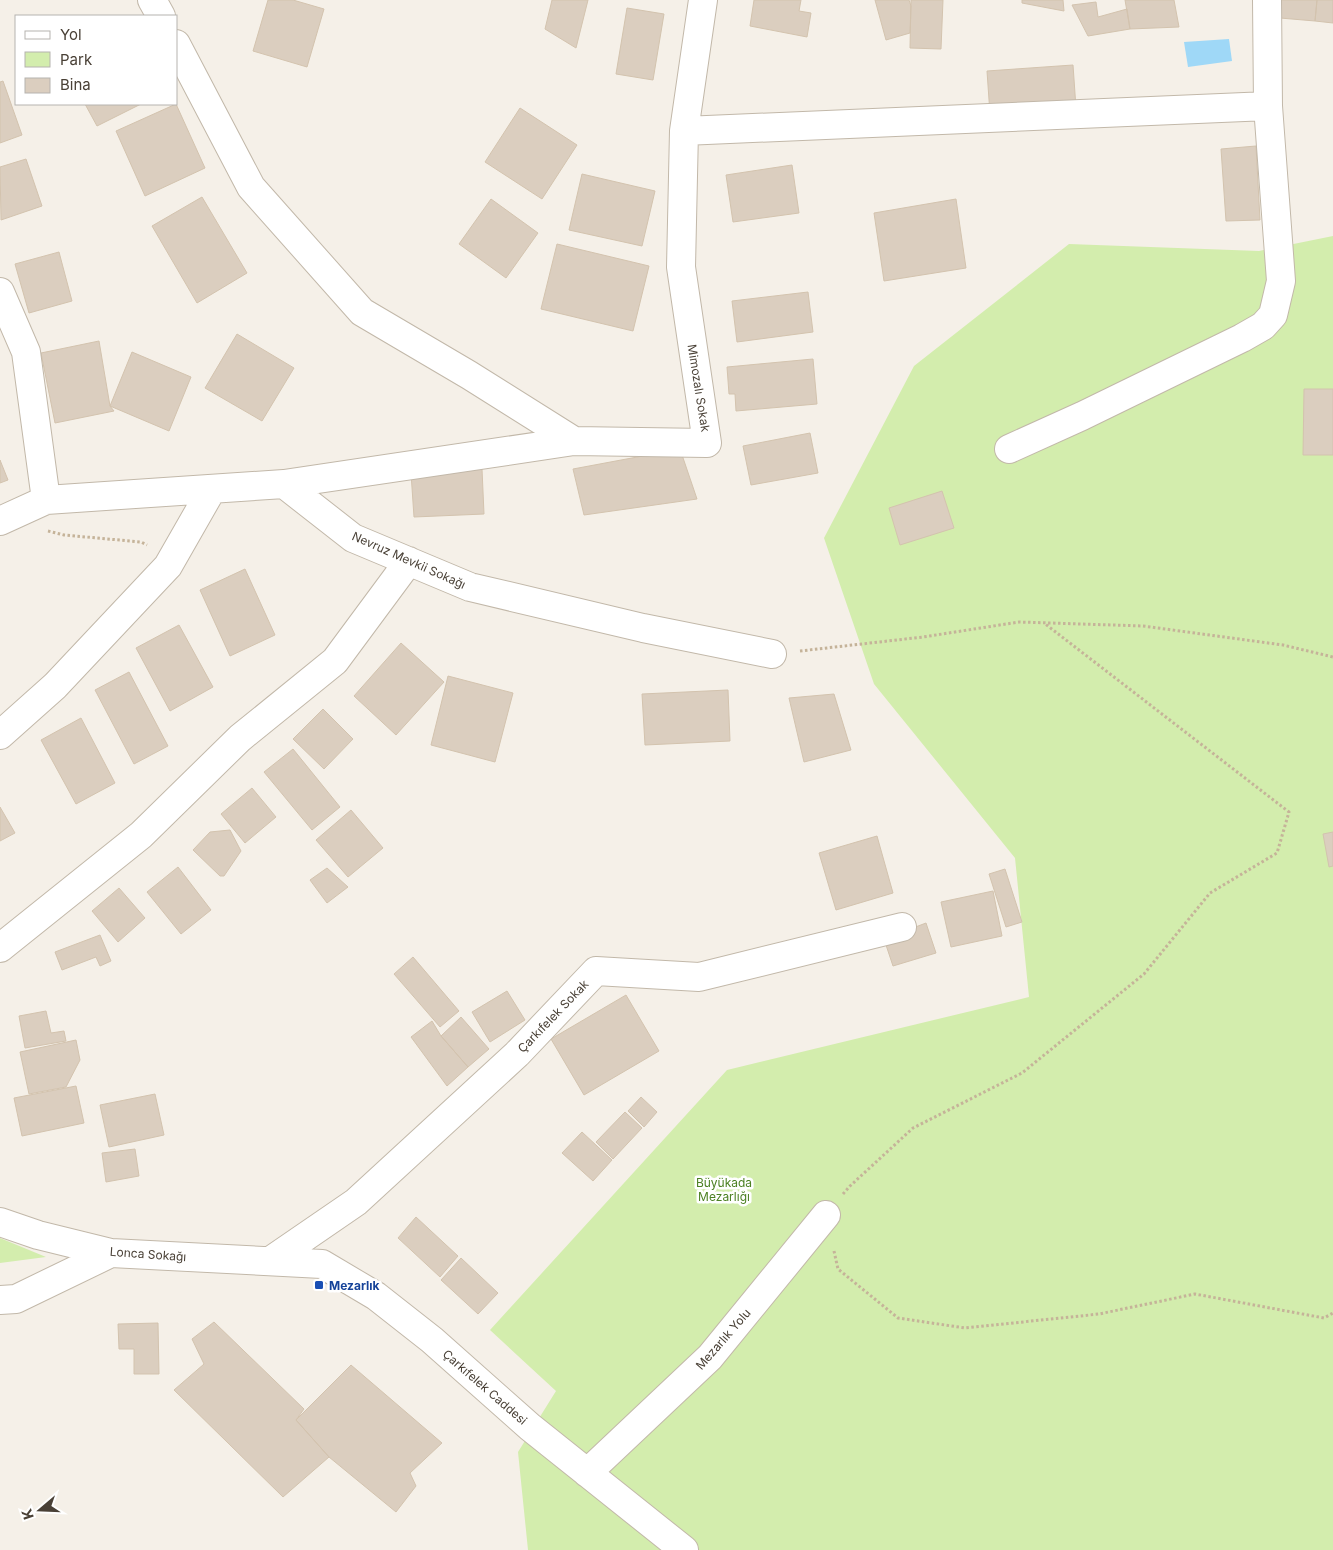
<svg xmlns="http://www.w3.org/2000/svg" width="1333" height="1550" viewBox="0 0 1333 1550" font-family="Inter,sans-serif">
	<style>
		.green { fill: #d3edad }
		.water { fill: #9fd8f7 }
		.building { fill: #dbcebf; stroke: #d3c3ae }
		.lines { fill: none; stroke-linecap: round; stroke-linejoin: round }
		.minor-casing { stroke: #c2b8a9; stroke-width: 30 }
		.path { stroke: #c5b399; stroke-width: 3; stroke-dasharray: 2.5 2.5; stroke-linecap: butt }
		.minor { stroke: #fff; stroke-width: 28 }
		.transit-dot { fill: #1a4fb4; stroke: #fff; stroke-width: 2 }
		.labels { text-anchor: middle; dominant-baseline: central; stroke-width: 5; stroke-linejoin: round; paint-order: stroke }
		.street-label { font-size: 12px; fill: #494036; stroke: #fff }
		.park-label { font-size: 12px; fill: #4c8123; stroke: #fff }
		.transit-label { font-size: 12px; font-weight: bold; fill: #164399; stroke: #fff; text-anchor: start }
	</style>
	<rect width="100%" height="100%" fill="#f5f0e8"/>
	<!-- green -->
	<path class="green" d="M1333 236V1550H528L518 1452 556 1391 490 1330 727 1070 1029 997 1015 858 874 684 824 538 914 366 1069 244 1259 251Z
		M0 1238 46 1257 0 1263Z"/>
	<!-- water -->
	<path class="water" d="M1229 39 1232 61 1188 67 1184 42Z"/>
	<!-- building -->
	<path class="building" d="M268 0H293L324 9 307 67 253 51Z
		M552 0H588L576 48 545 29Z
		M754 0H801L799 11 811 13 807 37 750 26Z
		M875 0H909L911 6 910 33 886 40Z
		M911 0H943L941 49 910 48Z
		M1022 0H1063L1064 11 1022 3Z
		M1125 0H1174L1179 27 1130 29Z
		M1281 0H1317L1315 21 1280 18Z
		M1317 0H1333V23L1315 21Z
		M1096 2 1098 17 1127 9 1130 29 1088 36 1072 5Z
		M627 8 664 14 653 80 616 74Z
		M1073 65 1076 108 990 114 987 71Z
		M3 81 22 135 0 143V82Z
		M85 104H141L97 126Z
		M176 104 205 168 145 196 116 131Z
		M520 108 577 145 542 199 485 162Z
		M1256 146 1260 220 1226 221 1221 149Z
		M26 159 42 206 1 220 0 167Z
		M792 165 799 213 733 222 726 175Z
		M582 174 655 191 642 246 569 230Z
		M202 197 247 273 197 303 152 226Z
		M491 199 538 233 506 278 459 244Z
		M956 199 966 268 884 281 874 213Z
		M557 244 649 266 633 331 541 309Z
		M59 252 72 301 29 313 15 264Z
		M808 292 813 332 737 342 732 301Z
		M237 334 294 368 262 421 205 388Z
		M99 341 110 406 114 411 55 423 41 353Z
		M132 352 191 377 169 431 110 406Z
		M813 359 817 404 736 411 735 394H729L727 367Z
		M1304 389H1333V455H1303Z
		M810 433 818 473 751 485 743 446Z
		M680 449 697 499 584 515 573 469Z
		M0 460 8 480 0 483Z
		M482 469 484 514 414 517 411 473Z
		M942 491 954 528 900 545 889 508Z
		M245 569 275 635 230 656 200 590Z
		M179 625 213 687 170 711 136 648Z
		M401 643 444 682 396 735 354 696Z
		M129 672 168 746 134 764 95 690Z
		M448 676 513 693 495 762 431 745Z
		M728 690 730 741 645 745 642 694Z
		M834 694 851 750 804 762 789 698Z
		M323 709 353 739 324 769 293 739Z
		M81 718 115 783 76 804 41 740Z
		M293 749 340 807 312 830 264 772Z
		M252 788 276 817 245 843 221 814Z
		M0 807 15 833 0 841Z
		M351 810 383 848 348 877 316 840Z
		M230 830 241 851 224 876H220L193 850 210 832Z
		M1333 832V866L1329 867 1323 834Z
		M877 836 893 893 836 910 819 853Z
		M178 867 211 910 181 934 147 892Z
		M327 868 348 887 327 903 310 880Z
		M1005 869 1022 922 1006 927 989 874Z
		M119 888 145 918 118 942 92 911Z
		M993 891 1002 936 951 947 941 902Z
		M926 923 936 953 893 966 884 939Z
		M100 935 111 961 100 966 96 957 62 970 55 952Z
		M413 957 459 1011 440 1027 394 974Z
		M507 991 525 1020 490 1042 472 1012Z
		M626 995 659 1051 584 1095 551 1039Z
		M46 1011 51 1033 64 1031 66 1041 25 1048 19 1016Z
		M461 1017 489 1049 468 1067 441 1036Z
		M432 1021 441 1036 468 1067 447 1086 411 1037Z
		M76 1040 80 1060 66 1087 29 1094 20 1052Z
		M76 1086 84 1123 22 1136 14 1098Z
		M155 1094 164 1135 109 1147 100 1105Z
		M641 1097 657 1112 644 1127 628 1111Z
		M625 1112 642 1128 613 1159 596 1142Z
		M582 1132 612 1160 593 1181 562 1153Z
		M135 1149 139 1176 106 1182 102 1153Z
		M416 1217 458 1256 440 1277 398 1238Z
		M461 1258 498 1293 478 1314 441 1280Z
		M214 1322 304 1409 296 1420 329 1457 283 1497 174 1390 204 1364 192 1339Z
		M158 1323 159 1374H134V1349H119L118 1324Z
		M351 1365 442 1443 410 1473 416 1486 396 1512 329 1457 296 1420Z"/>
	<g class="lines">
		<defs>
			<path id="minor" d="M152 0 161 16
				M176 44 251 187 362 312 469 375 574 441
				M684 131 1268 106
				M0 292 26 352 46 500
				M1009 449 1082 416 1242 338 1263 326 1273 315 1281 281 1268 106 1267 0
				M284 484 574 441 707 443 681 267 684 131 703 0
				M0 521 46 500 284 484 353 538 470 587 643 628 772 654
				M0 735 55 686 168 566 212 489
				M0 948 141 835 240 738 335 661 409 561
				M0 1222 38 1235 111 1253 322 1264 376 1296 432 1340 530 1427 684 1550
				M270 1261 356 1202 517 1054 596 971 699 977 902 927
				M0 1300 16 1299 111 1253
				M587 1473 710 1357 826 1215"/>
		</defs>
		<!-- minor casing -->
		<use href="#minor" class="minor-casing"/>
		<!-- path -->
		<path class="path" d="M48 531 64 535 141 542 147 545
			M800 651 923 637 1019 622 1143 626 1283 645 1333 657
			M843 1194 850 1186 913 1128 1022 1073 1144 974 1210 893 1277 853 1289 812 1044 623
			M834 1251 838 1269 898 1318 965 1328 1099 1314 1195 1294 1324 1318 1333 1313"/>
		<!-- minor -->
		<use href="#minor" class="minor"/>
	</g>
	<!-- markers -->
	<rect class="transit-dot" x="314" y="1280" width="10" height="10" rx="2.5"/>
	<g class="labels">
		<!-- street labels -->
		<g class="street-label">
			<text transform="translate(699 388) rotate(81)">Mimozalı Sokak</text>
			<text transform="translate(409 560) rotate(24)">Nevruz Mevkii Sokağı</text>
			<text transform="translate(553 1016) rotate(-46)">Çarkıfelek Sokak</text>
			<text transform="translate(148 1254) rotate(4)">Lonca Sokağı</text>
			<text transform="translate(723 1339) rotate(-49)">Mezarlık Yolu</text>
			<text transform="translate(485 1387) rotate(41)">Çarkıfelek Caddesi</text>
		</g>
		<!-- park labels -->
		<g class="park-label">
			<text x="724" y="1182">Büyükada<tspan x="724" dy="14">Mezarlığı</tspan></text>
		</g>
		<!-- transit labels -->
		<g class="transit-label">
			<text x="329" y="1285">Mezarlık</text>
		</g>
	</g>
	<!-- legend -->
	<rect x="15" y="15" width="162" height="90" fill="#ffffff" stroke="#b6b3af"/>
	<rect x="25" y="31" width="25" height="8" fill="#ffffff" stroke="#b6b3af"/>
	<text x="60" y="40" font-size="15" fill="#494036">Yol</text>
	<rect x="25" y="52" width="25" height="15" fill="#d3edad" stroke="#b6b3af"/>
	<text x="60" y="65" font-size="15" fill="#494036">Park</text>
	<rect x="25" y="78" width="25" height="15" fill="#dbcebf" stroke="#b6b3af"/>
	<text x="60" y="90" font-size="15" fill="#494036">Bina</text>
	<!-- north arrow -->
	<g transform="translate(40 1510) rotate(251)" stroke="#ffffff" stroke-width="4" paint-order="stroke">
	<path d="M0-4L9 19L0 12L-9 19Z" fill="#494036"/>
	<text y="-8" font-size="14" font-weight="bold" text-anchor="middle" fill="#494036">K</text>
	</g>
</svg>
